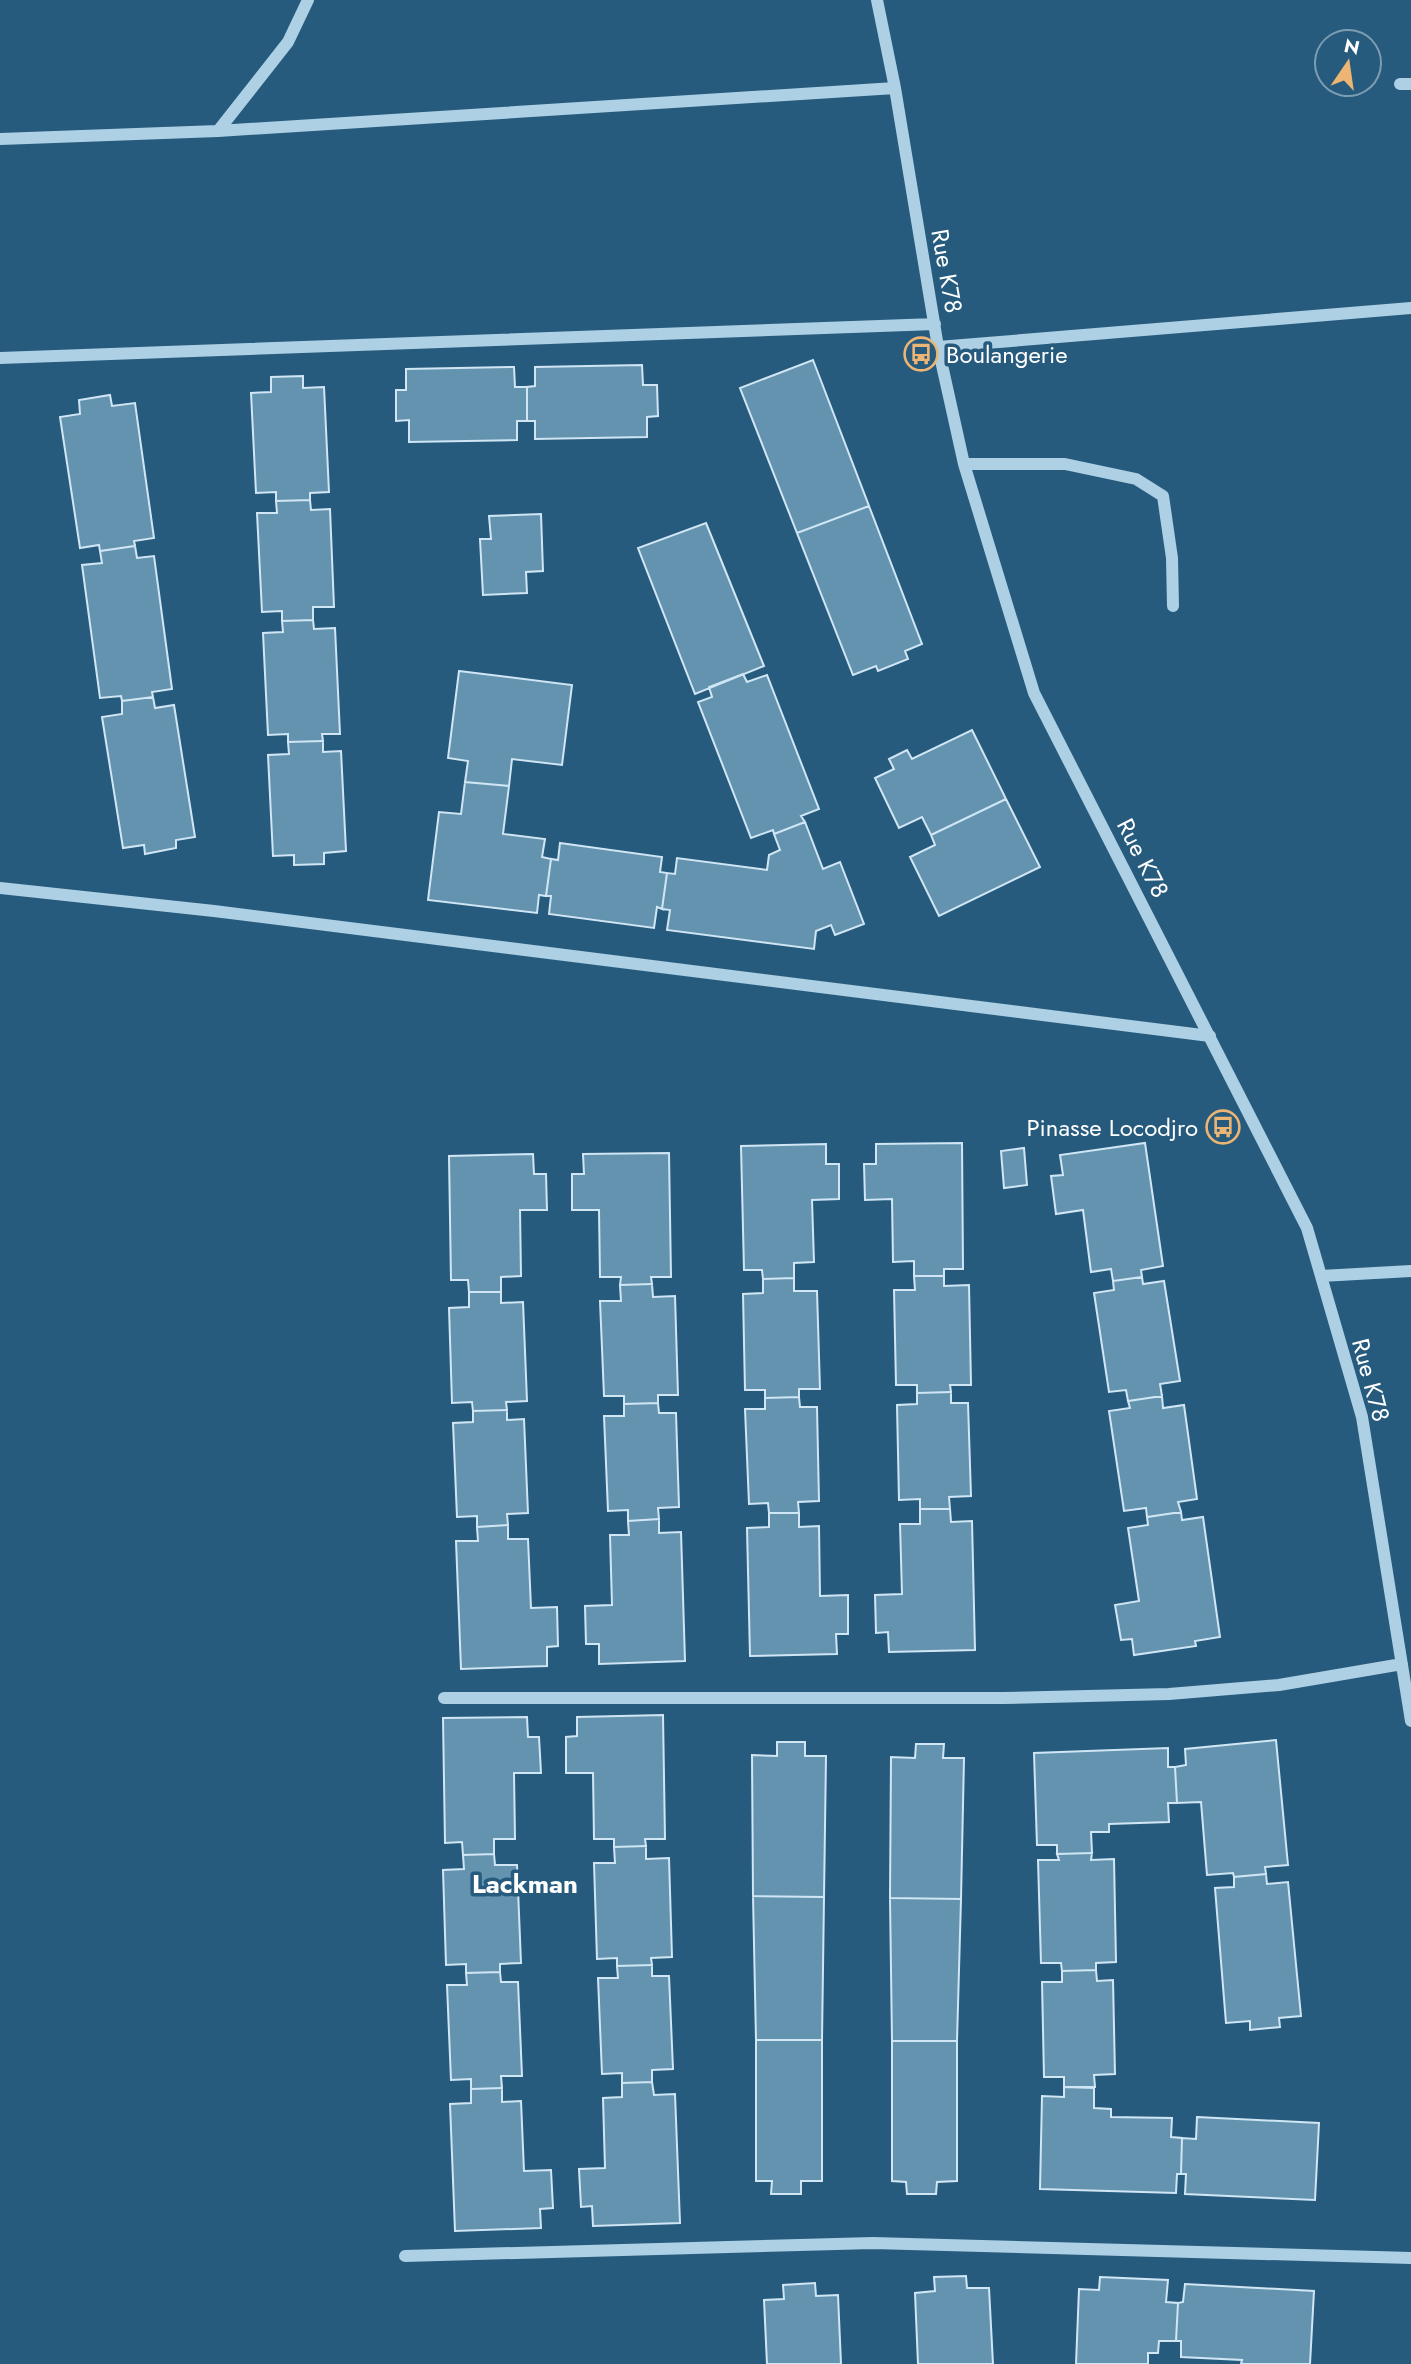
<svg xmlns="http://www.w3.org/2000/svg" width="1411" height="2364" viewBox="0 0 1411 2364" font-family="Jost,sans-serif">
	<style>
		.building { fill: #6493b0; stroke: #d0e6f4; stroke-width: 2 }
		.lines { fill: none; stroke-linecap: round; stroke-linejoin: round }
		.minor { stroke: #add0e5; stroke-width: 12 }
		.labels { text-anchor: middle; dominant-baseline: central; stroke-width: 7; stroke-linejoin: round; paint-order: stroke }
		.street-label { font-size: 24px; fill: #fff; stroke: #275b7d }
		.poi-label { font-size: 24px; fill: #fff; stroke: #275b7d; text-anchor: start }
		.neighbourhood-label { font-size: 26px; font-weight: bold; fill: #fff; stroke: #275b7d }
	</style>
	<rect width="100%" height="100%" fill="#275b7d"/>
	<!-- building -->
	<path class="building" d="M813 360 869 506 797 533 740 388Z
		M642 365 643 385H657L658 416 647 417V437L535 439V421H527V387L535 386V367Z
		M514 367 515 387H527V421H517V440L409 442V420L396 421V390H406V369Z
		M303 376V388L324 387 329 492 310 493V500L276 501V492L256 493 251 393 271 392V377Z
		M110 395 112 406 135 403 154 538 134 541 135 546 100 551 99 545 80 548 60 417 80 414 79 400Z
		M310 500 311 510 330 509 334 607H313V620L282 621V611L262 612 257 513H277L276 501Z
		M869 506 922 644 905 651 908 659 878 671 876 666 853 675 797 533Z
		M541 514 543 571 526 572 527 593 483 595 480 539H491L489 516Z
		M706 523 764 666 695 694 638 548Z
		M135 546 137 558 154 556 172 689 152 692 153 697 122 701 121 696 100 698 82 565 102 563 100 551Z
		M313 620 314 629 335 628 340 734H322L323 741 288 742V734L268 735 263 633 283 632 282 621Z
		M459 671 572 685 562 765 512 759 509 786 465 782 468 761 448 758Z
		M743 674 747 682 767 675 819 809 801 816 805 822 774 834 773 830 751 838 698 702 712 697 709 687Z
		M153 697 155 708 174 705 195 837 176 840V848L145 854 144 845 123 848 102 717 122 714V701Z
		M972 730 1006 799 931 835 922 817 899 828 875 778 894 769 889 759 907 750 912 759Z
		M323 741V752L341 751 346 851 324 853V864L294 865V855L273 856 268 755 289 754 288 742Z
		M465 782 509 786 503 834 545 839 542 857 551 859 546 896 539 895 537 913 428 900 439 812 461 814Z
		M1006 799 1040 867 939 916 910 857 935 845 931 835Z
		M805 822 823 869 840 862 864 924 835 935 831 925 816 931 814 949 667 930 670 910 662 909 667 873 675 874 677 858 767 870 769 855 780 850 774 834Z
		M560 843 662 857 660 872 667 873 662 909 657 907 654 928 549 914 551 896H546L551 859 558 860Z
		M962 1143 963 1269H944V1276H914V1261L893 1262 892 1199 865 1200 864 1164H876V1144Z
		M1145 1143 1163 1266 1141 1270 1142 1277 1113 1281 1111 1269 1091 1272 1083 1210 1056 1214 1051 1176 1063 1175 1060 1155Z
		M826 1144V1164H839V1199L812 1200 814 1262 794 1263V1278L763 1279 762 1270H744L741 1146Z
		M1024 1148 1027 1185 1004 1188 1001 1151Z
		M669 1153 671 1277H651L652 1284 620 1285 621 1277H600L599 1210H572V1174H584L583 1154Z
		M533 1154 534 1174H546L547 1210H520L521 1276 501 1277V1292H469L468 1280H451L449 1156Z
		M914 1276H944V1286L969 1285 971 1385H950L951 1392 917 1393V1385H896L894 1290H915Z
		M1142 1277 1143 1284 1164 1281 1180 1381 1160 1384 1162 1396 1128 1401 1126 1390 1109 1392 1094 1293 1114 1290 1113 1281Z
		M794 1278V1291H817L820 1389H799V1397L765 1398V1390H745L743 1294 763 1293V1279Z
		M652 1284 653 1297 675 1296 678 1395H658V1403L624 1404V1396H604L600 1301H621L620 1285Z
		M469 1292H501V1303L523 1302 527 1401 506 1402 507 1410 473 1411 472 1402 452 1403 449 1308 469 1307Z
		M951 1392V1403H968L971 1496 949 1497 950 1509H920V1499L899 1500 897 1405 917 1404V1393Z
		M1162 1396 1163 1408 1184 1405 1197 1499 1178 1502 1181 1512 1147 1517 1146 1508 1124 1511 1109 1411 1130 1408 1128 1401Z
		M799 1397 800 1407H817L819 1501 798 1502 799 1513H769L768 1503 749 1504 745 1409H765V1398Z
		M658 1403 659 1413H676L679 1507 658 1508 659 1519 628 1521V1510L608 1511 604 1416H624V1404Z
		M507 1410V1420L524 1419 528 1513 507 1514 508 1525 477 1527V1516L457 1517 453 1423 473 1422V1411Z
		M920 1509H950L951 1522 972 1521 975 1650 889 1652 888 1632 876 1633 875 1595 902 1594 900 1524H920Z
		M1181 1512 1182 1520 1203 1517 1220 1637 1195 1641 1196 1646 1134 1655 1132 1639 1121 1640 1115 1605 1139 1601 1128 1528 1148 1525 1147 1517Z
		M769 1513H799V1527L819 1526 820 1596 848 1595V1634H836L837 1654 750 1656 747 1528 769 1527Z
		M659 1519V1533L681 1532 685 1661 599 1664V1644H586L585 1606 612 1605 610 1535H629L628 1521Z
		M508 1525V1539H528L531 1608 557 1607 558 1646 547 1647V1666L461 1669 456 1541H478L477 1527Z
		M663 1715 665 1839H645L646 1846 614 1847V1839H594L593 1773H566V1737L577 1736V1717Z
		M527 1717 528 1737H539L541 1773H514L515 1839H494V1854L463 1855 462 1842 445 1843 443 1718Z
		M1276 1740 1288 1865 1265 1867 1266 1874 1234 1877 1233 1873 1207 1875 1201 1802 1177 1803 1175 1767 1186 1765 1185 1749Z
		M777 1742H805V1756H826L824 1897 753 1896 752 1755 777 1756Z
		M916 1744H944L943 1758H964L961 1899 890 1898 891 1757 915 1758Z
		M1168 1748V1767H1175L1177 1803H1168L1169 1822 1109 1824V1832H1091L1092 1853 1057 1854V1845H1037L1034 1753Z
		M646 1846V1859L669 1858 672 1957 651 1958 652 1965 617 1966V1958L597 1959 594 1863H615L614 1847Z
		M1092 1853 1091 1860 1114 1859 1116 1962 1096 1963V1970L1062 1971 1061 1963H1041L1038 1860H1059L1057 1854Z
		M494 1854 495 1865H517L521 1963 500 1964V1972L466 1973V1964L446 1965 443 1870 464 1869 463 1855Z
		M1266 1874 1267 1884 1288 1882 1301 2016 1279 2018 1280 2027 1250 2030V2021L1226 2023 1215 1888 1234 1887V1877Z
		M753 1896 824 1897 822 2040H756Z
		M890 1898 961 1899 957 2041H892Z
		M652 1965V1976H669L673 2069 652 2070V2082L622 2083V2073L602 2074 598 1978H618L617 1966Z
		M1096 1970 1097 1981 1113 1980 1115 2074 1094 2075 1095 2087H1064V2077H1044L1042 1982H1062V1971Z
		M500 1972 501 1982H518L522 2076H501L502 2088 471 2089V2079L451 2080 447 1985H467L466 1973Z
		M756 2040H822V2181H801V2194H771L772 2181H756Z
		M892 2041H957V2181L937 2182 936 2194H907L906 2182 892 2181Z
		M652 2082 654 2095 675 2094 680 2223 593 2226 592 2206 581 2207 579 2169 605 2168 603 2098 622 2097V2083Z
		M1064 2087 1094 2088V2108L1111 2109V2117L1172 2118 1171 2137 1182 2138 1181 2174H1177L1176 2193 1040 2189 1042 2096 1064 2097Z
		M502 2088V2102L521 2101 524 2171 551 2170 553 2208 540 2209 541 2228 455 2231 450 2104 471 2103V2089Z
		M1197 2117 1319 2123 1315 2200 1185 2194 1186 2174H1181L1182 2138 1196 2139Z
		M966 2276 967 2288H989L993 2364H918L915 2293 935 2291 934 2277Z
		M1100 2277 1168 2280 1166 2302 1178 2303 1176 2341H1159L1158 2353H1148V2364H1076L1079 2289 1099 2290Z
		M815 2283 816 2296 838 2295 841 2364H767L764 2300 784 2299 783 2285Z
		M1185 2284 1314 2291 1310 2364H1241L1242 2360 1181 2357V2341H1176L1178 2303 1183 2302Z"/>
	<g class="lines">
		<!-- minor -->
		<path class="minor" d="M877 0 895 88 938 347 964 464 1034 693 1307 1228 1362 1417 1411 1721
			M1400 84H1411
			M218 131 288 42 308 0
			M0 139 218 131 895 88
			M938 347 1411 308
			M0 358 935 324
			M964 464H1065L1136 479 1163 496 1172 558 1173 606
			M0 888 214 911 1210 1036
			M1321 1276 1411 1271
			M444 1698H1003L1169 1694 1279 1685 1402 1664
			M405 2256 873 2243 1411 2258"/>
	</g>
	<!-- icons -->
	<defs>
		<symbol id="bus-ring" viewBox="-11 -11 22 22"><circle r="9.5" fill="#275b7d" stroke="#ecb574" stroke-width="1.5"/><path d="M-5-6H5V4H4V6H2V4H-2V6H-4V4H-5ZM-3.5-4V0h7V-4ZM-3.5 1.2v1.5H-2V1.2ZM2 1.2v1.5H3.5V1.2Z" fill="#ecb574"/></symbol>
	</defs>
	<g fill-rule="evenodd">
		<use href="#bus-ring" x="902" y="335" width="38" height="38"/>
		<use href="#bus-ring" x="1204" y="1108" width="38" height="38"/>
	</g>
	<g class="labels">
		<!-- street labels -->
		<g class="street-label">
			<text transform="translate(947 271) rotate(80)">Rue K78</text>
			<text transform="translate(1143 858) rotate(63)">Rue K78</text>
			<text transform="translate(1371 1380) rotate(75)">Rue K78</text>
		</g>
		<!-- poi labels -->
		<g class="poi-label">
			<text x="946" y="354">Boulangerie</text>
			<text x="1198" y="1127" text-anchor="end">Pinasse Locodjro</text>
		</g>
		<!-- neighbourhood labels -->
		<g class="neighbourhood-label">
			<text x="525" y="1884">Lackman</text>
		</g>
	</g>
	<!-- north arrow -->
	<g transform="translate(1348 63) rotate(13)"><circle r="33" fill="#275b7d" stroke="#7d9db1" stroke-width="2"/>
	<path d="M0-5L12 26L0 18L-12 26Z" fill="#ecb574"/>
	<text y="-10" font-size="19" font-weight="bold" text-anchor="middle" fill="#ffffff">N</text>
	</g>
</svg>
